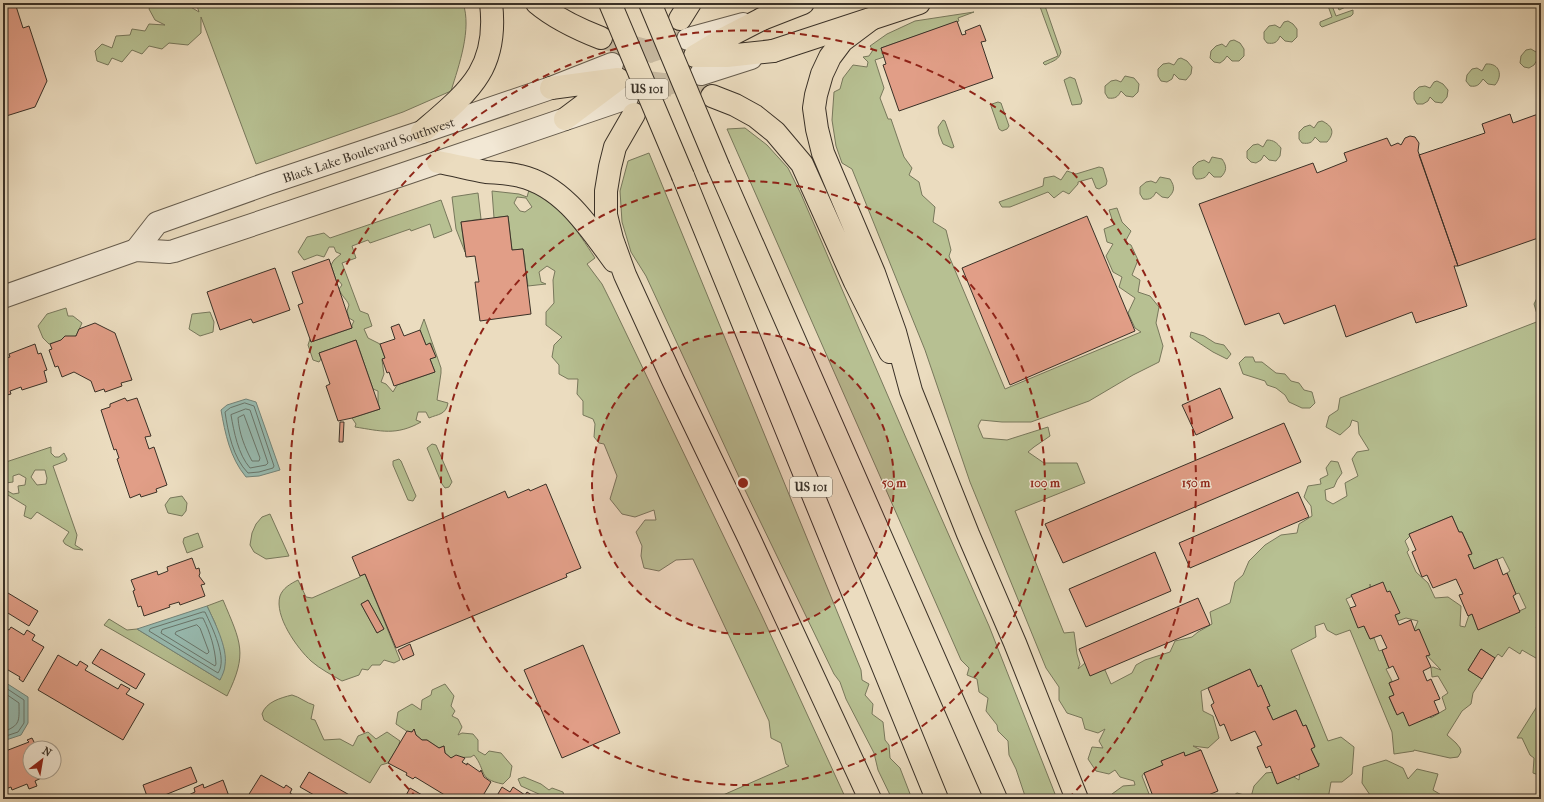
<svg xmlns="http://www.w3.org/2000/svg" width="1544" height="802" viewBox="0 0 1544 802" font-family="'IM FELL French Canon',serif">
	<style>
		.green { fill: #b7c092; stroke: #78785c; fill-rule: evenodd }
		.water { fill: #98bcb2; stroke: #72847a }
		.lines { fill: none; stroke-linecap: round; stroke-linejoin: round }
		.shore { stroke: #69766c; stroke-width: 1 }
		.building { fill: #e19e87; stroke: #3a3127 }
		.tertiary-tunnel { stroke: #c8baa1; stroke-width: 22; stroke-dasharray: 22 11; stroke-linecap: butt }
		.motorway-tunnel { stroke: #c8baa1; stroke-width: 22; stroke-dasharray: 22 11; stroke-linecap: butt }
		.tertiary-casing { stroke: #665c4d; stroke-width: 24 }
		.primary-casing { stroke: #3a3127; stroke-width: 24 }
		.motorway-casing { stroke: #3a3127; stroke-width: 24 }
		.tertiary { stroke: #f2e8d5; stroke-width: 22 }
		.primary { stroke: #ebdcbf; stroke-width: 22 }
		.motorway { stroke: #ebdcbf; stroke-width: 22 }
		.motorway-bridge-casing { stroke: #3a3127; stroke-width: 24; stroke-linecap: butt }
		.motorway-bridge { stroke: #ebdcbf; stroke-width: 22 }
		.ring { fill: none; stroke: #8f2418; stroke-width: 2; stroke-dasharray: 7 5 }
		.labels { text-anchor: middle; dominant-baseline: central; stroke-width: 3; stroke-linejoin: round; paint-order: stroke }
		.shield { fill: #f2e8d5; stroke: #71685b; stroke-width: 1 }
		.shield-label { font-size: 12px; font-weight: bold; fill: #3a3127 }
		.street-label { font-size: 13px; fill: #3a3127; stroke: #f2e8d5 }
		.centre { fill: #8f2418; stroke: #f2e8d5; stroke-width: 2 }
		.ring-label { font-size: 12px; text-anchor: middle; font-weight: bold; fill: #8f2418; stroke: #f2e8d5; stroke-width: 3; stroke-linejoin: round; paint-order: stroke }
	</style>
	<rect width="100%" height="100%" fill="#ebdcbf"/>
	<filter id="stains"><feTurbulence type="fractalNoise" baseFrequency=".005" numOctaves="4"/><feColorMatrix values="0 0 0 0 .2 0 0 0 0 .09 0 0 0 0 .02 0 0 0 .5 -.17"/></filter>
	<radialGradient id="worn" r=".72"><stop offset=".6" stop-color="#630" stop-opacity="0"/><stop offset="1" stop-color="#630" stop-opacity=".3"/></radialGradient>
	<!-- green -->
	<path class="green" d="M152 3H184L199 12 196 3H463C472 29 459 65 451 91L403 112 256 164 201 17V33L188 45 169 43 162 49 149 46 142 54 132 50 122 62 112 58 108 65 97 61 95 51 102 44 112 48 116 36 130 35 132 29 145 31 149 24 165 25 155 20 149 9Z
		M1021 3H1044L1061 52C1059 60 1053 61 1045 65L1043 63 1044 62 1058 56 1039 4 1024 7Z
		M1327 3H1331L1336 16 1353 10V14L1351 16 1322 27 1320 25V22L1332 17Z
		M1336 3H1350V5L1339 10Z
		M974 12 958 18 959 21 881 48 884 57 875 60 884 88 880 98 888 119H891L904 157 912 168 909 175 919 182 922 195 935 207 933 222 946 230 951 250 949 256 1005 389 1141 332 1135 328 1128 313 1135 298 1119 287 1122 277 1113 272 1106 256 1113 244 1107 242 1104 229 1114 225 1109 210 1117 208 1122 222 1131 231 1125 242 1131 245 1138 260 1132 275 1140 280 1138 292 1150 296 1159 307 1156 323 1163 346 1159 362 1133 375 1089 401 1031 422H1002L981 420 978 426 983 438 1007 440 1048 427 1050 436 1034 447 1028 452 1044 463H1077L1085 483 1015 511 1064 633 1074 632 1077 654 1080 664 1078 669 1085 663 1105 670 1111 684 1132 673 1136 665 1145 660 1170 652 1175 641 1192 637 1198 632 1212 624 1210 612 1230 603 1235 582 1243 575 1249 561 1265 545 1281 535 1297 533 1299 524 1312 516 1311 506 1304 497 1308 486 1321 484 1320 479 1328 475 1326 468 1331 461 1338 462 1342 473 1337 480 1334 487 1325 490 1326 500 1333 504 1347 496 1345 483 1358 476 1352 459 1357 452 1369 450 1359 434 1358 422 1352 420 1350 426 1340 435 1326 427 1329 416 1338 410 1340 398 1539 321 1534 304 1541 290V620L1536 628 1541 631V661L1522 650 1520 654 1509 647 1502 657 1498 654 1495 658 1481 649 1468 670 1482 679 1473 693 1471 704 1462 711 1447 735 1456 743 1460 748 1461 752 1458 757 1450 758 1414 750V751L1394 754 1392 732 1350 630 1336 635 1327 630 1324 623 1315 626 1316 637 1291 650 1328 741 1341 737 1354 747 1352 774 1342 782H1331L1328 799H1228L1237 793 1251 797 1254 786 1266 773 1284 771 1299 780 1300 769 1309 763 1320 764 1318 763 1311 749 1315 746 1306 725 1303 726 1296 710 1273 720 1267 707 1270 706 1261 685 1258 687 1250 669 1201 691 1203 711 1213 716 1219 738 1208 748 1193 746 1201 750 1185 756 1184 753 1162 761 1163 765 1144 773 1142 776 1151 799H1112V794L1123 786 1135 785 1134 781 1120 777 1115 770 1109 774 1096 771 1088 759 1092 747 1103 748 1099 741 1105 729 1098 733 1085 729 1082 718 1067 713 1059 700V687L1046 668 970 482 925 350 852 169 842 163 836 146 832 120 834 92 840 89 843 78 853 65 867 67 868 62 863 57 869 56 873 50 870 46 887 34 915 21ZM1452 516 1459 532H1462L1472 553 1468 555 1474 569 1503 557 1510 571 1507 573 1516 594 1519 593 1526 608 1478 629 1472 614 1469 615 1465 627 1460 626 1461 606 1448 597 1435 598 1428 583 1416 572 1407 552 1409 550 1405 541 1410 536 1409 534ZM1370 584 1373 603 1389 624 1406 618 1418 621 1413 633 1418 646 1441 670 1433 667 1431 668 1432 677 1438 676 1448 693 1442 697 1446 709 1431 718 1424 711H1395L1389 697 1394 695 1389 683 1392 681 1386 669 1389 668 1382 650 1379 651 1374 638 1370 639 1364 626 1353 614 1346 599 1370 588Z
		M1288 21 1293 24 1297 29V37L1292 42 1285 41 1280 36C1277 43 1274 44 1267 43L1264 39V32L1269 26 1275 25 1280 28 1284 22Z
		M1234 40 1240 43 1244 49V56L1239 61H1232L1227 56 1224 60 1220 63 1214 62 1210 58 1211 51 1216 46 1222 44 1226 47 1230 41Z
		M1541 45V64L1537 60 1534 65 1529 68 1524 67 1520 63 1521 56 1526 50 1531 49 1536 52 1537 49Z
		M1181 58 1187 61 1192 67 1191 74 1186 80 1179 79 1174 74 1172 79 1167 82 1161 81 1158 76V69L1163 64 1169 63 1174 65 1178 59Z
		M1486 64C1500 63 1503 76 1495 85L1488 84 1483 79C1479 85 1477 87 1470 86L1466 81 1467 75 1472 69 1477 68 1482 71Z
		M1125 76 1134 78 1139 84 1138 92 1133 97 1126 96 1121 91C1118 97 1115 99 1108 98L1105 93V86L1111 81 1116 80 1121 82Z
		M1070 77 1075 79 1082 101 1081 104 1072 105 1064 80Z
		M1437 81 1443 84 1448 90 1447 97 1442 103 1435 102 1430 97 1428 101 1423 104H1417L1414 99V92L1419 87 1425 86 1430 88 1434 82Z
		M998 102 1001 103 1009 126 1007 129 1002 131 999 129 991 106 992 104Z
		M943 120 945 121 954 147 952 148 943 144 939 134 938 127Z
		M1322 121C1333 126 1335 133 1327 142H1320L1315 137C1312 143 1309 144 1302 143L1299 139V132L1304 127 1310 125 1314 128 1318 122Z
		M745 128 767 145 788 168 801 194 906 438 989 626 1057 799H1026L1016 769 1009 755 1008 741 998 731 997 725 986 711 988 698 979 692 977 679 967 675 969 668 961 660 727 129Z
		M1267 140C1274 140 1277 143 1281 148L1280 156 1276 161 1269 160 1264 155 1261 160 1256 163 1251 162 1247 158V151L1253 145 1258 144 1263 147Z
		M649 153 861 670 862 680 869 684 865 695 873 704 872 714 883 722 885 740 889 745 890 758 900 768 912 799H892L878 770 874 753 846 699 840 682 834 674 745 490 646 276 631 252 622 222 620 191 628 161Z
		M1212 157 1222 159C1227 166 1227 171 1221 177H1214L1209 172C1206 178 1203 179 1196 179L1193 174V167L1198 162 1204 160 1209 163Z
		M1099 167 1103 168 1107 181 1106 185 1099 189 1096 188 1092 178 1078 182V184L1069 194 1063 191 1054 198 1048 192 1010 207H1002L999 202 1043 186 1044 178 1054 176 1061 180 1067 171 1076 174Z
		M1160 177 1170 179C1175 187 1175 191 1168 198L1162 197 1156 192C1153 198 1150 200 1143 199L1140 194V187L1146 182 1151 181 1156 183Z
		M529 190C561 205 576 229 595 258L587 264 602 284 612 304 762 616 846 799H714L789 766 786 764 781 743 771 738 769 721 693 559 676 560 659 571 644 568 641 556 642 546 636 532 645 520H656L654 510 635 517 622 514 610 499 617 476 604 444 599 443 594 437 595 424 593 419 583 415V401L577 394 578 379H568L559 374V365L552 357 554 345 562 337 546 325V312L554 303 553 280 555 271 547 266 539 272 541 282 546 284 528 286 523 249 512 250 508 216 494 218 492 191 519 194 527 197ZM517 197 526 198 532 207 525 212 520 211 514 203Z
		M478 193 481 219 461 222 465 252 456 229 452 197Z
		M441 200 452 231 434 238 430 224 411 231 410 229 370 243 368 240 352 246 356 258 342 263 360 311 368 314 372 326 364 329 368 338 380 344 385 358 382 360 384 374 381 382 386 384 393 392 397 385 435 372 430 359 435 357 431 343 426 345 420 330 424 319 441 368V373L437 400 448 403C446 415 438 414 429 418L426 412H418L416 420 421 422C396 436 381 431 355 427L356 424 352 418 380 409 378 403V391L373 389 356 340 319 353 321 359 319 362 313 360 308 345 310 339 311 342 352 328V325L354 321 349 318 347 311 349 305C346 298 342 297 339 289L342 285 340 282 336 280 331 265 334 260 341 254 336 252 334 247H329L324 257 317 255 304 260 298 252 307 237 324 233 330 238Z
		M66 308 68 316H73L82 323 76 336 49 344 43 338 38 326 47 314Z
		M210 312 214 322 213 332 200 336 189 329 192 314Z
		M1191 332 1204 336 1215 343 1224 345 1231 354 1227 359 1213 352 1190 337Z
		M1245 357H1253L1255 362H1262L1276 373 1285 374 1291 381 1299 383 1304 390 1312 392 1315 403 1310 408H1302L1289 402 1285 395 1276 388 1267 385 1265 381 1243 374 1239 363Z
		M432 444 436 445 452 482 449 487 445 488 442 484 427 448Z
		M51 447V453L55 457H59L64 453 67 459 66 461 53 466 77 535 75 545 83 550 74 549 65 544 63 541 69 532 37 512 31 519 24 516 26 506 3 492V463ZM35 470H45L47 478 46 484 37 485 31 477ZM19 474 26 478 25 485 18 486 19 493 13 494 6 490V483L13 482V476Z
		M399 459 401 461 416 496 413 501 408 500 393 465V461Z
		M182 496 187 503 186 511 182 516 168 513 165 505 170 498Z
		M270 514 289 556 266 559 254 552 250 545 252 533 256 524 262 517Z
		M198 533 203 547 187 553 183 542 184 538Z
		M365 574 400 660 394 663 384 660 380 665H372L368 670 362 669 359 675 342 681C332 675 320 669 311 661 297 648 274 616 280 596 283 588 290 584 298 580L306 597 312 598 360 577V576ZM368 600 384 629 377 633 361 604Z
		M223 600C241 643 248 653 227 696L104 625 109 619 127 630 137 629 220 680 224 650 215 623 207 606Z
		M445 684 454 696 451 706 455 711 452 716 458 719 462 727 458 735 462 733 473 734 478 740V751L485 755 489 751 501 753 512 766 510 777 503 784C477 779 487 771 474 755L471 757 451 758 445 753 444 746 439 748 427 740H422L416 735 414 729 412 732H408L396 724 398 712 412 704 421 710 422 700 431 695 432 690Z
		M292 695C300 697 306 703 314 705L311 719 315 720 324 740 340 739 353 746 358 736 368 732 376 739 387 732 400 741 398 747 388 763 381 765 370 783 309 747 264 720 262 714C266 702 280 698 292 695Z
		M1541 700V752L1539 755 1541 756V763L1537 769 1541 772V776L1533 773 1534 758 1530 755 1522 738H1517Z
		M1386 760 1403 768 1408 779 1417 769 1438 774 1433 790 1448 799H1370L1372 798 1362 783 1363 767Z
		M524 777 541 784 549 790 552 788 563 792 565 799H572H540L541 795 521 786 518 779Z"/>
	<!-- water -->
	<path class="water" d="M246 399 256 402 280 470 259 476 246 477C230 458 225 433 221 410L227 405Z
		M207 606C214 621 228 648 225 665 225 670 222 676 220 680L137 629Z
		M3 681 28 697V723L21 735 3 741Z"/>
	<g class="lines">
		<!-- shore -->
		<path class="shore" d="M245 403 254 406 274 466 273 468 259 472 248 473C233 458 228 432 225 412L230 408Z
			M246 409 250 410 268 463 266 465 250 468C238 454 234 432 231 415Z
			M244 415 260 458 259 461H252C245 448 239 433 238 418Z
			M203 612H205C212 627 228 659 218 673L149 631 150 629Z
			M200 618H203C210 632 215 648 216 664L215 666 161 633 162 630Z
			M197 625 200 628 209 652 207 654 175 634 176 632Z
			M3 686 24 700V723L18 732 3 737
			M3 692 19 703C19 721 21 725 3 732"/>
	</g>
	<!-- building -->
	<path class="building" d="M3 3H15L23 28 29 26 47 81 35 107 3 117Z
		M957 21 962 35 966 34 965 31 980 25 986 41 981 42 993 78 899 111 883 65 886 64 881 48Z
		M1541 113V237L1458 266 1419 155 1485 133 1482 124 1510 114 1513 123Z
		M1410 136 1415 137 1419 143 1418 151 1458 266H1454L1467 306 1416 323 1412 312 1346 337 1335 305 1284 324 1279 313 1245 325 1199 204 1313 163 1317 173 1347 161 1344 153 1387 138 1391 146 1398 143 1401 145 1405 138Z
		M508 216 512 250 523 249 531 314 480 321 475 282H479L475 256 466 257 461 222Z
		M1087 216 1135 331 1010 385 962 268Z
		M329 259 352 328 311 342 298 305 303 303 292 272Z
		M275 268 290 310 253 323 251 319 220 330 207 292Z
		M95 323 115 333 132 380 121 383 122 386 105 392 104 389 95 392 91 381 74 372 62 377 58 366 55 367 49 350 52 349 50 344 61 340 65 336H76L79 329Z
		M399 324 404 336 420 330 426 345 430 343 436 357 430 359 435 372 394 386 389 372 387 373 382 359 385 358 380 344 395 339 391 327Z
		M356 340 380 409 352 418 338 421 326 386 330 384 319 353Z
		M35 344 38 354 41 353 47 370 44 371 47 382 22 390 21 387 10 391 11 394 3 396V359L10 357 9 354Z
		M1220 388 1233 418 1196 435 1182 405Z
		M125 398 127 401 137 398 151 436 145 437 149 449 154 447 167 485 156 489 157 492 141 497 140 494 130 498 117 459 119 458 116 449 114 450 101 410 110 407V404Z
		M340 422H344L343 442H339Z
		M1284 423 1301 462 1063 563 1045 524Z
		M546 484 581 568 566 574 567 577 396 648 365 574 360 576 352 557 503 492 505 491 508 498 529 489 530 491Z
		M1298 492 1309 517 1190 568 1179 543Z
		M1452 516 1459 532H1462L1472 554 1468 555 1474 569 1497 559 1503 575 1507 573 1516 594 1513 596 1520 612 1478 630 1472 614 1468 616 1459 595 1463 594 1456 579 1433 588 1427 575 1422 577 1412 552 1416 550 1409 534Z
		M1155 552 1171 591 1086 627 1069 589Z
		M192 558 196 569 199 568 200 573 199 576 205 584 201 585 205 596 180 605 179 602 169 605 170 607 144 616 141 606 138 607 133 591 135 590 131 580 157 571 158 575 168 571 167 567Z
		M1383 582 1387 592 1390 591 1400 613 1395 615 1399 625 1411 620 1415 631 1419 629 1430 655 1426 656 1431 667 1423 671 1427 681 1431 679 1440 699 1434 701 1439 713 1409 726 1403 712 1397 715 1389 697 1394 695 1389 683 1399 679 1393 666 1389 668 1382 650 1387 648 1381 635 1370 639 1364 626 1358 628 1350 608 1356 606 1351 595Z
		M3 590 38 611 29 626 3 610Z
		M1198 598 1210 625 1090 676 1079 649Z
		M368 600 384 629 377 633 361 604Z
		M3 627 9 630 11 627 24 635 27 630 35 635 32 640 44 647 23 682 19 679 20 677 3 667Z
		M410 644 414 655 403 660 398 650Z
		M583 645 620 733 562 758 524 670Z
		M101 649 145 674 136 689 92 663Z
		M1481 649 1495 658 1482 679 1468 670Z
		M58 655 77 666 80 661 88 666 85 670 118 689 121 684 130 689 126 694 144 704 123 740 38 690Z
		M1250 669 1258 687 1261 685 1270 706 1267 707 1273 720 1296 710 1303 726 1306 725 1315 747 1311 749 1319 766 1277 784 1270 766 1266 768 1257 747 1262 745 1255 731 1231 741 1224 724 1220 726 1211 705 1214 703 1208 688Z
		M414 729 416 735 422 740H427L439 748 444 746 445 753 451 758 456 755 465 758 462 762 467 765V763L480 772 481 770 484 777 491 782 481 799H448V797L415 777 413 779 406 775 407 773 388 763 407 731 412 732Z
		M32 738 37 748H30V772H47L48 775 35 781 37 786 29 789 27 784 12 790 11 787 3 790V752L29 742 27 740Z
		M1201 750 1218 791 1201 798 1202 799H1154L1144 773 1163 765 1161 761 1184 752 1185 756Z
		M1541 763V772L1537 770Z
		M191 767 197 782 155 799H148L143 785Z
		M309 772 353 797 352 799H321L300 787Z
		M261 775 284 788 286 785 292 789 290 793 300 799H246Z
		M223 780 230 799H180L195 792 194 788 203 784 204 788Z
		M502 787 510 792 513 787 525 795 527 792 538 799H495Z
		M410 788 429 799H404Z"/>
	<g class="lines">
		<!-- tertiary-tunnel -->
		<path class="tertiary-tunnel" d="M615 63 685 40
			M630 96 700 74"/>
		<!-- motorway-tunnel -->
		<path class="motorway-tunnel" d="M601 38 649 51 688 56
			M618 79C650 82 682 85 712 96"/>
		<defs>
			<g id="tertiary">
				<path d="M688 39 743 24"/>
				<path d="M701 74 751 58"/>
				<path id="s1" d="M136 250 157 223 269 183 422 132 551 88 612 64"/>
				<path d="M3 297 136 250 169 252 174 251 404 174 627 98"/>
			</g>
			<path id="primary" d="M762 19 803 3
				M773 51 919 3"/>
			<path id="motorway" d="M537 3C556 19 578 29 601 38
				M680 19 690 3
				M870 20 842 41 830 57 822 74 816 95 814 108 817 129 823 153 874 273 895 332 911 391 968 534 1015 643 1077 799
				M695 56H727L773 51
				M695 56 725 38 762 19
				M551 88 618 79
				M712 96 735 105 755 116 775 132 802 164 855 282 890 352
				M634 114 615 147 610 167 606 191V215L612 239 625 275 673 380 749 538 870 799
				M565 119 617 80
				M422 132C468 92 499 70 491 3
				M438 162C454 165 470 169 486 172 497 173 509 173 520 176 563 186 589 227 614 261
				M719 168 996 799
				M683 176 937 799"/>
		</defs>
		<!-- tertiary casing -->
		<use href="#tertiary" class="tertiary-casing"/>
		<!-- primary casing -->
		<use href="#primary" class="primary-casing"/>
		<!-- motorway casing -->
		<use href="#motorway" class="motorway-casing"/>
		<!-- tertiary -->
		<use href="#tertiary" class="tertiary"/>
		<!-- primary -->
		<use href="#primary" class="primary"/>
		<!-- motorway -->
		<use href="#motorway" class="motorway"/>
		<defs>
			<path id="motorway-bridge" d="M610 3 683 176
				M650 3 719 168"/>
		</defs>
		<!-- motorway-bridge casing -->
		<use href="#motorway-bridge" class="motorway-bridge-casing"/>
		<!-- motorway-bridge -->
		<use href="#motorway-bridge" class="motorway-bridge"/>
	</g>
	<!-- distance rings -->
	<circle cx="743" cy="483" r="151" fill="#8f2418" fill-opacity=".12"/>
	<g class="ring">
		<circle cx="743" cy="483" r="151"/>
		<circle cx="743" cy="483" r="302"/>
		<path d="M417 798A453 453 0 1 1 1069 798"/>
	</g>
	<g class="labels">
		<!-- shield labels -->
		<g class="shield">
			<rect x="626" y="79" width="42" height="20" rx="3"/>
			<rect x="790" y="477" width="42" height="20" rx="3"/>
		</g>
		<g class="shield-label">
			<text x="647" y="89">US 101</text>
			<text x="811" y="487">US 101</text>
		</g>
		<!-- street labels -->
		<g class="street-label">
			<text stroke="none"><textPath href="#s1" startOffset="258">Black Lake Boulevard Southwest</textPath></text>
		</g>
	</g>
	<circle cx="743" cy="483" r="6" class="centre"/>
	<g class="ring-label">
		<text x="894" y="487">50 m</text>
		<text x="1045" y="487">100 m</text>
		<text x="1196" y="487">150 m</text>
	</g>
	<!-- margin -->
	<rect width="1544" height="802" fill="none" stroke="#ebdcbf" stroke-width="16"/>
	<rect x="4" y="4" width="1536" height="794" fill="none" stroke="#3a3127" stroke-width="2"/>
	<rect x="8" y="8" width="1528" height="786" fill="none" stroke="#3a3127"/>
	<!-- north arrow -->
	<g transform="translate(42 760) rotate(31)"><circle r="19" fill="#f2e8d5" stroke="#a89f8f"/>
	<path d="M0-3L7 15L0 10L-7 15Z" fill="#8f2418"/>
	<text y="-6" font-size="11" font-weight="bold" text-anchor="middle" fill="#3a3127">N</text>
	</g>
	<rect width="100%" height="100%" filter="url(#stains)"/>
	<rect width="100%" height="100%" fill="url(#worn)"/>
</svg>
